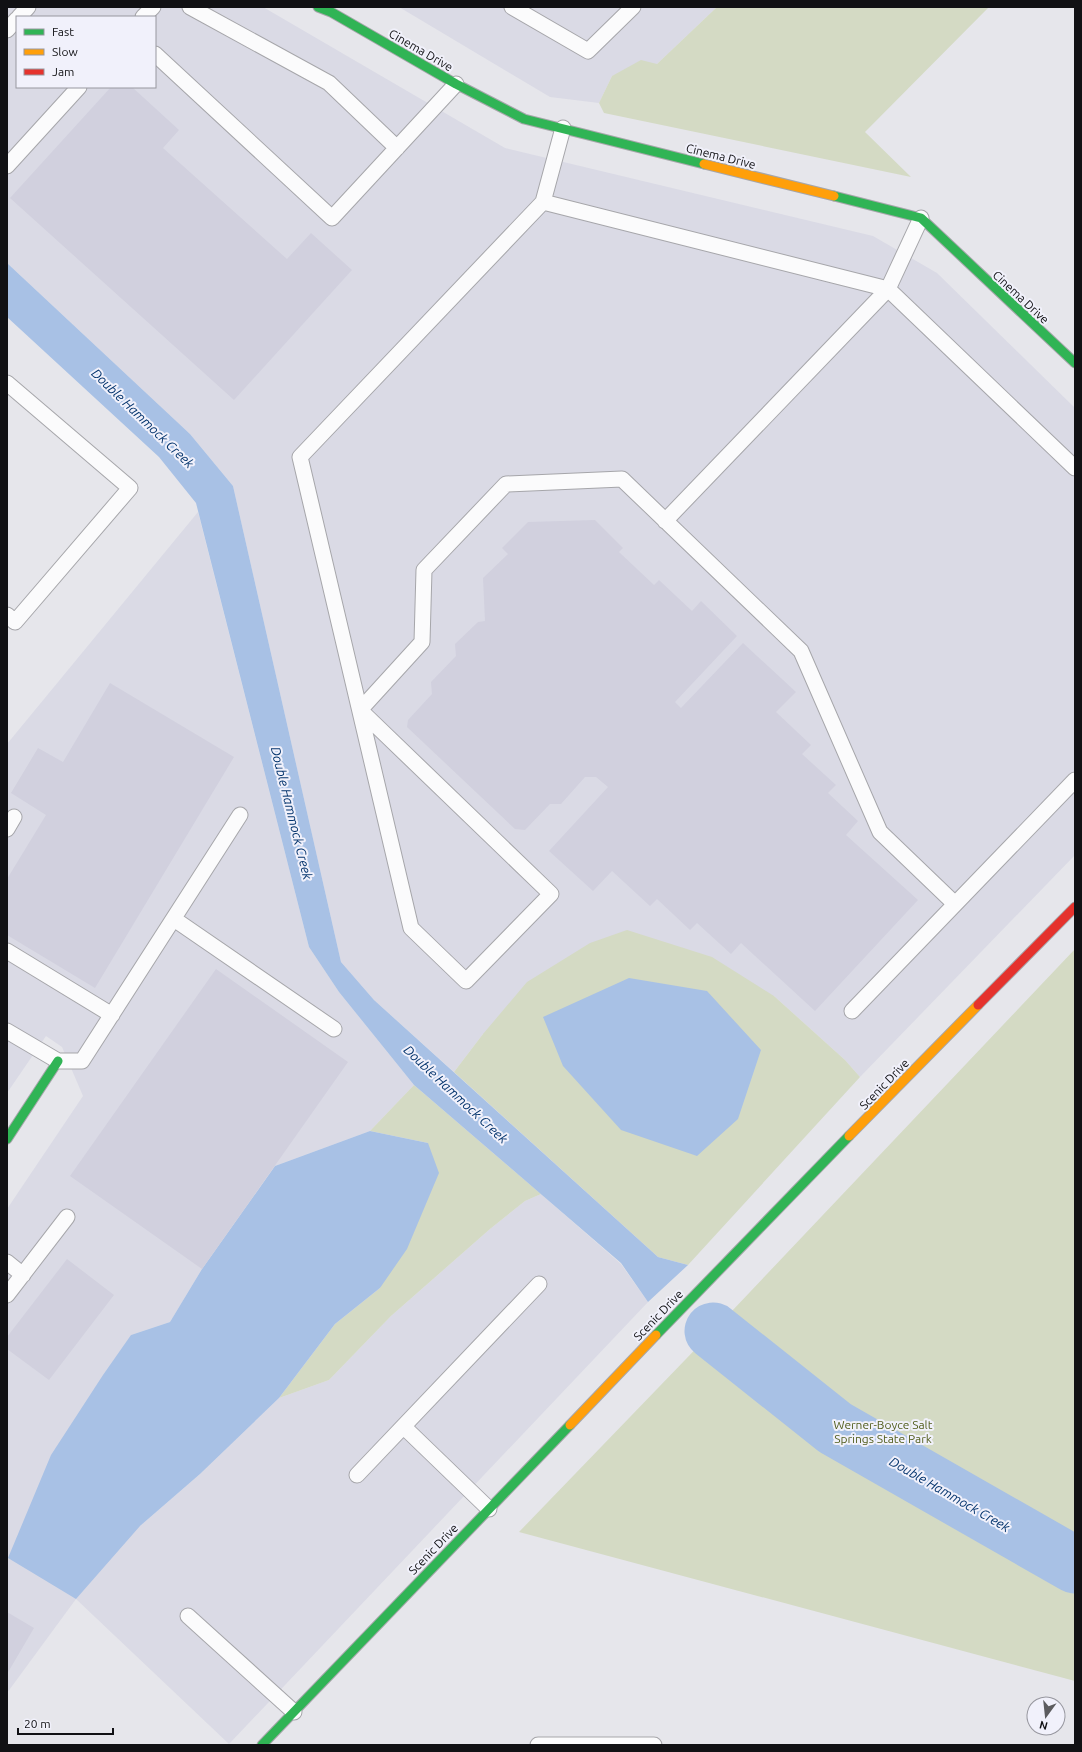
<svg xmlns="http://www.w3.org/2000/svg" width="1082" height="1752" viewBox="0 0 1082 1752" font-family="Ubuntu,sans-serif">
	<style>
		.built { fill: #dadae5; fill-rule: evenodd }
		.green { fill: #d4dac4 }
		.water { fill: #a8c1e5 }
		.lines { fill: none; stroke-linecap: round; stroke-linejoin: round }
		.river { stroke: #a8c1e5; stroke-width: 57 }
		.building { fill: #d1d0de }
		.lane-casing { stroke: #a6a6aa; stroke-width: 17 }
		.fast-casing { stroke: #a6a6aa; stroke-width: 11 }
		.slow-casing { stroke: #a6a6aa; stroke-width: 11 }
		.jam-casing { stroke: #a6a6aa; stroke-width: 11 }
		.lane { stroke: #fbfbfc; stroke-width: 15 }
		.fast { stroke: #30b455; stroke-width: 9 }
		.slow { stroke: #ff9f0a; stroke-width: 9 }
		.jam { stroke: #e5322d; stroke-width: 9 }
		.labels { text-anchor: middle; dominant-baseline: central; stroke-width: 4; stroke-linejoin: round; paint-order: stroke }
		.street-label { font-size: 12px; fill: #111114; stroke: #f1f1fb }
		.park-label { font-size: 12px; fill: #525e1d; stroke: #f1f1fb }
		.water-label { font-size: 13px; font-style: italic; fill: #04346d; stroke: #f1f1fb }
	</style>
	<rect width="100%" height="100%" fill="#e6e6eb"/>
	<!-- built -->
	<path class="built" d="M7 7H263L505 148 873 236 937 273 1075 408V855L860 1077 845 1060 774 996 483 1034 454 1072 374 1000 341 962 233 486 190 434 7 263ZM17 17H155V87H17Z
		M399 7H717L657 64 612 76 599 103 550 97Z
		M198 512 309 947 339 992 414 1085 370 1131 275 1166 202 1269 170 1322 131 1335 140 1526 200 1474 279 1398 329 1380 391 1316 490 1229 525 1201 541 1194 621 1264 648 1302 229 1744 76 1599 7 1693V1209L83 1096 62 1047 46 1036 7 1093V744Z"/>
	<!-- green -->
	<path class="green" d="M717 7H989L865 132 911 177 604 113 599 103 612 76 641 60 657 64Z
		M627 930 712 957 774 996 845 1060 860 1077 688 1265 658 1257 454 1072 483 1034 527 982 590 943Z
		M1075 949V1681L519 1532 713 1331Z
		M414 1085 541 1194 525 1201 490 1229 391 1316 329 1380 279 1398 335 1324 380 1288 428 1143 370 1131Z"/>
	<!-- water -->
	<path class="water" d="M7 263 190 434 233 486 341 962 374 1000 658 1257 688 1265 648 1302 621 1263 414 1085 339 992 309 947 196 503 159 457 7 317Z
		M629 978 707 991 761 1050 738 1119 697 1156 621 1130 563 1066 543 1017Z
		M370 1131 428 1143 439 1173 407 1249 380 1288 335 1324 279 1398 200 1474 140 1526 76 1599 8 1558 51 1455 103 1375 131 1335 170 1322 202 1269 275 1166Z"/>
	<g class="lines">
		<!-- river -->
		<path class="river" d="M713 1331 835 1428 1075 1565"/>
	</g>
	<!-- building -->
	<path class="building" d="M111 87H132L179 130 163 148 287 259 311 233 352 270 234 400 10 198Z
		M595 520 623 548 619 552 654 585 659 580 692 611 701 601 737 636 675 702 681 708 743 643 796 692 776 712 811 745 802 754 836 785 828 793 858 821 846 835 918 900 815 1011 741 943 731 954 697 923 690 930 657 899 650 906 612 871 593 891 549 851 608 787 596 777H585L561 804H550L525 830 515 829 407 727 408 720 432 694 431 682 456 656 455 644 478 622 485 621 483 578 508 554 502 548 528 522Z
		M110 683 234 757 95 988 7 935V879L46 815 11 793 38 748 63 762Z
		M216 969 348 1062 202 1269 70 1176Z
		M67 1259 114 1295 49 1380 7 1349V1337Z
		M7 1612 34 1628 7 1674Z"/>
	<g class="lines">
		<defs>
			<path id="lane" d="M190 7 329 83 397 148
				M512 7 588 51 633 7
				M19 17 28 7
				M143 17 153 7
				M7 30 17 19
				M155 54 332 218 456 84
				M7 166 79 87
				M543 202 563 128
				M7 383 130 488 15 622 7 615
				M665 521 888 289 921 218
				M360 710 551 894 466 981 411 928 300 457 543 202 888 289 1075 468
				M360 710 422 642 424 570 506 484 622 479 801 651 880 832 955 904
				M7 829 14 817
				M174 919 334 1029
				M7 951 112 1015
				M852 1011 1075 780
				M7 1031 58 1061H82L240 815
				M7 1262 23 1275
				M7 1295 67 1217
				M404 1427 489 1509
				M357 1475 539 1284
				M188 1616 294 1712
				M538 1745H654"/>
			<path id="fast" d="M318 7 331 12 456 84 524 119 704 164
				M834 196 921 218 1075 363
				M7 1139 58 1061
				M656 1335 849 1136
				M262 1745 570 1425"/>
			<path id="slow" d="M704 164 834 196
				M849 1136 978 1005
				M570 1425 656 1335"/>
			<path id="jam" d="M978 1005 1075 907"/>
		</defs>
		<!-- lane casing -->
		<use href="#lane" class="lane-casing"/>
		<!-- fast casing -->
		<use href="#fast" class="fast-casing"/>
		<!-- slow casing -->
		<use href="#slow" class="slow-casing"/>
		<!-- jam casing -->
		<use href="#jam" class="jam-casing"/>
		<!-- lane -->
		<use href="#lane" class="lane"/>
		<!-- fast -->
		<use href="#fast" class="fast"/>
		<!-- slow -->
		<use href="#slow" class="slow"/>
		<!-- jam -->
		<use href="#jam" class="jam"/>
	</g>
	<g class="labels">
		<!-- street labels -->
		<g class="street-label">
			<text transform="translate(421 50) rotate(30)">Cinema Drive</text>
			<text transform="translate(721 156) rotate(14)">Cinema Drive</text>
			<text transform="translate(1021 297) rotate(43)">Cinema Drive</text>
			<text transform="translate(884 1084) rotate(-46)">Scenic Drive</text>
			<text transform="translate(658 1315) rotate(-46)">Scenic Drive</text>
			<text transform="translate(433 1549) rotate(-46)">Scenic Drive</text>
		</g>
		<!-- park labels -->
		<g class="park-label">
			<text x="883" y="1424">Werner-Boyce Salt<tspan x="883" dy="14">Springs State Park</tspan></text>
		</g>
		<!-- water labels -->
		<g class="water-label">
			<text transform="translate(143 418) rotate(44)">Double Hammock Creek</text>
			<text transform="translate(292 813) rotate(76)">Double Hammock Creek</text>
			<text transform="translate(456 1094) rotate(43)">Double Hammock Creek</text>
			<text transform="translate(950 1494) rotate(30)">Double Hammock Creek</text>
		</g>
	</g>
	<!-- border -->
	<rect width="1082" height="1752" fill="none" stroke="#111114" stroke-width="16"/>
	<!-- legend -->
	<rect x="16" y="16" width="140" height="72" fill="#f1f1fb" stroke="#97979f"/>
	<rect x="24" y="29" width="20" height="6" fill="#30b455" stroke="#97979f"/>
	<text x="52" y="36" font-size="12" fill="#111114">Fast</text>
	<rect x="24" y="49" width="20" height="6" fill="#ff9f0a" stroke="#97979f"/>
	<text x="52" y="56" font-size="12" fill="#111114">Slow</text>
	<rect x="24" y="69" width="20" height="6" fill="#e5322d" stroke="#97979f"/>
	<text x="52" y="76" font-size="12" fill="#111114">Jam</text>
	<!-- north arrow -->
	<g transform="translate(1046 1716) rotate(195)"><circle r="19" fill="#f1f1fb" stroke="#97979f"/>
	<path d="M0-3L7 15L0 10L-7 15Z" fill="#5c5c5f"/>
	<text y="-6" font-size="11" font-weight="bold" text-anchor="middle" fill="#111114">N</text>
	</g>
	<!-- scale -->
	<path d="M18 1728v6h95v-6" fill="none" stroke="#111114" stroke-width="2"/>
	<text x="24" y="1728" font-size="12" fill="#111114" stroke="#f1f1fb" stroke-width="3" paint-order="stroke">20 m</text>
</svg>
